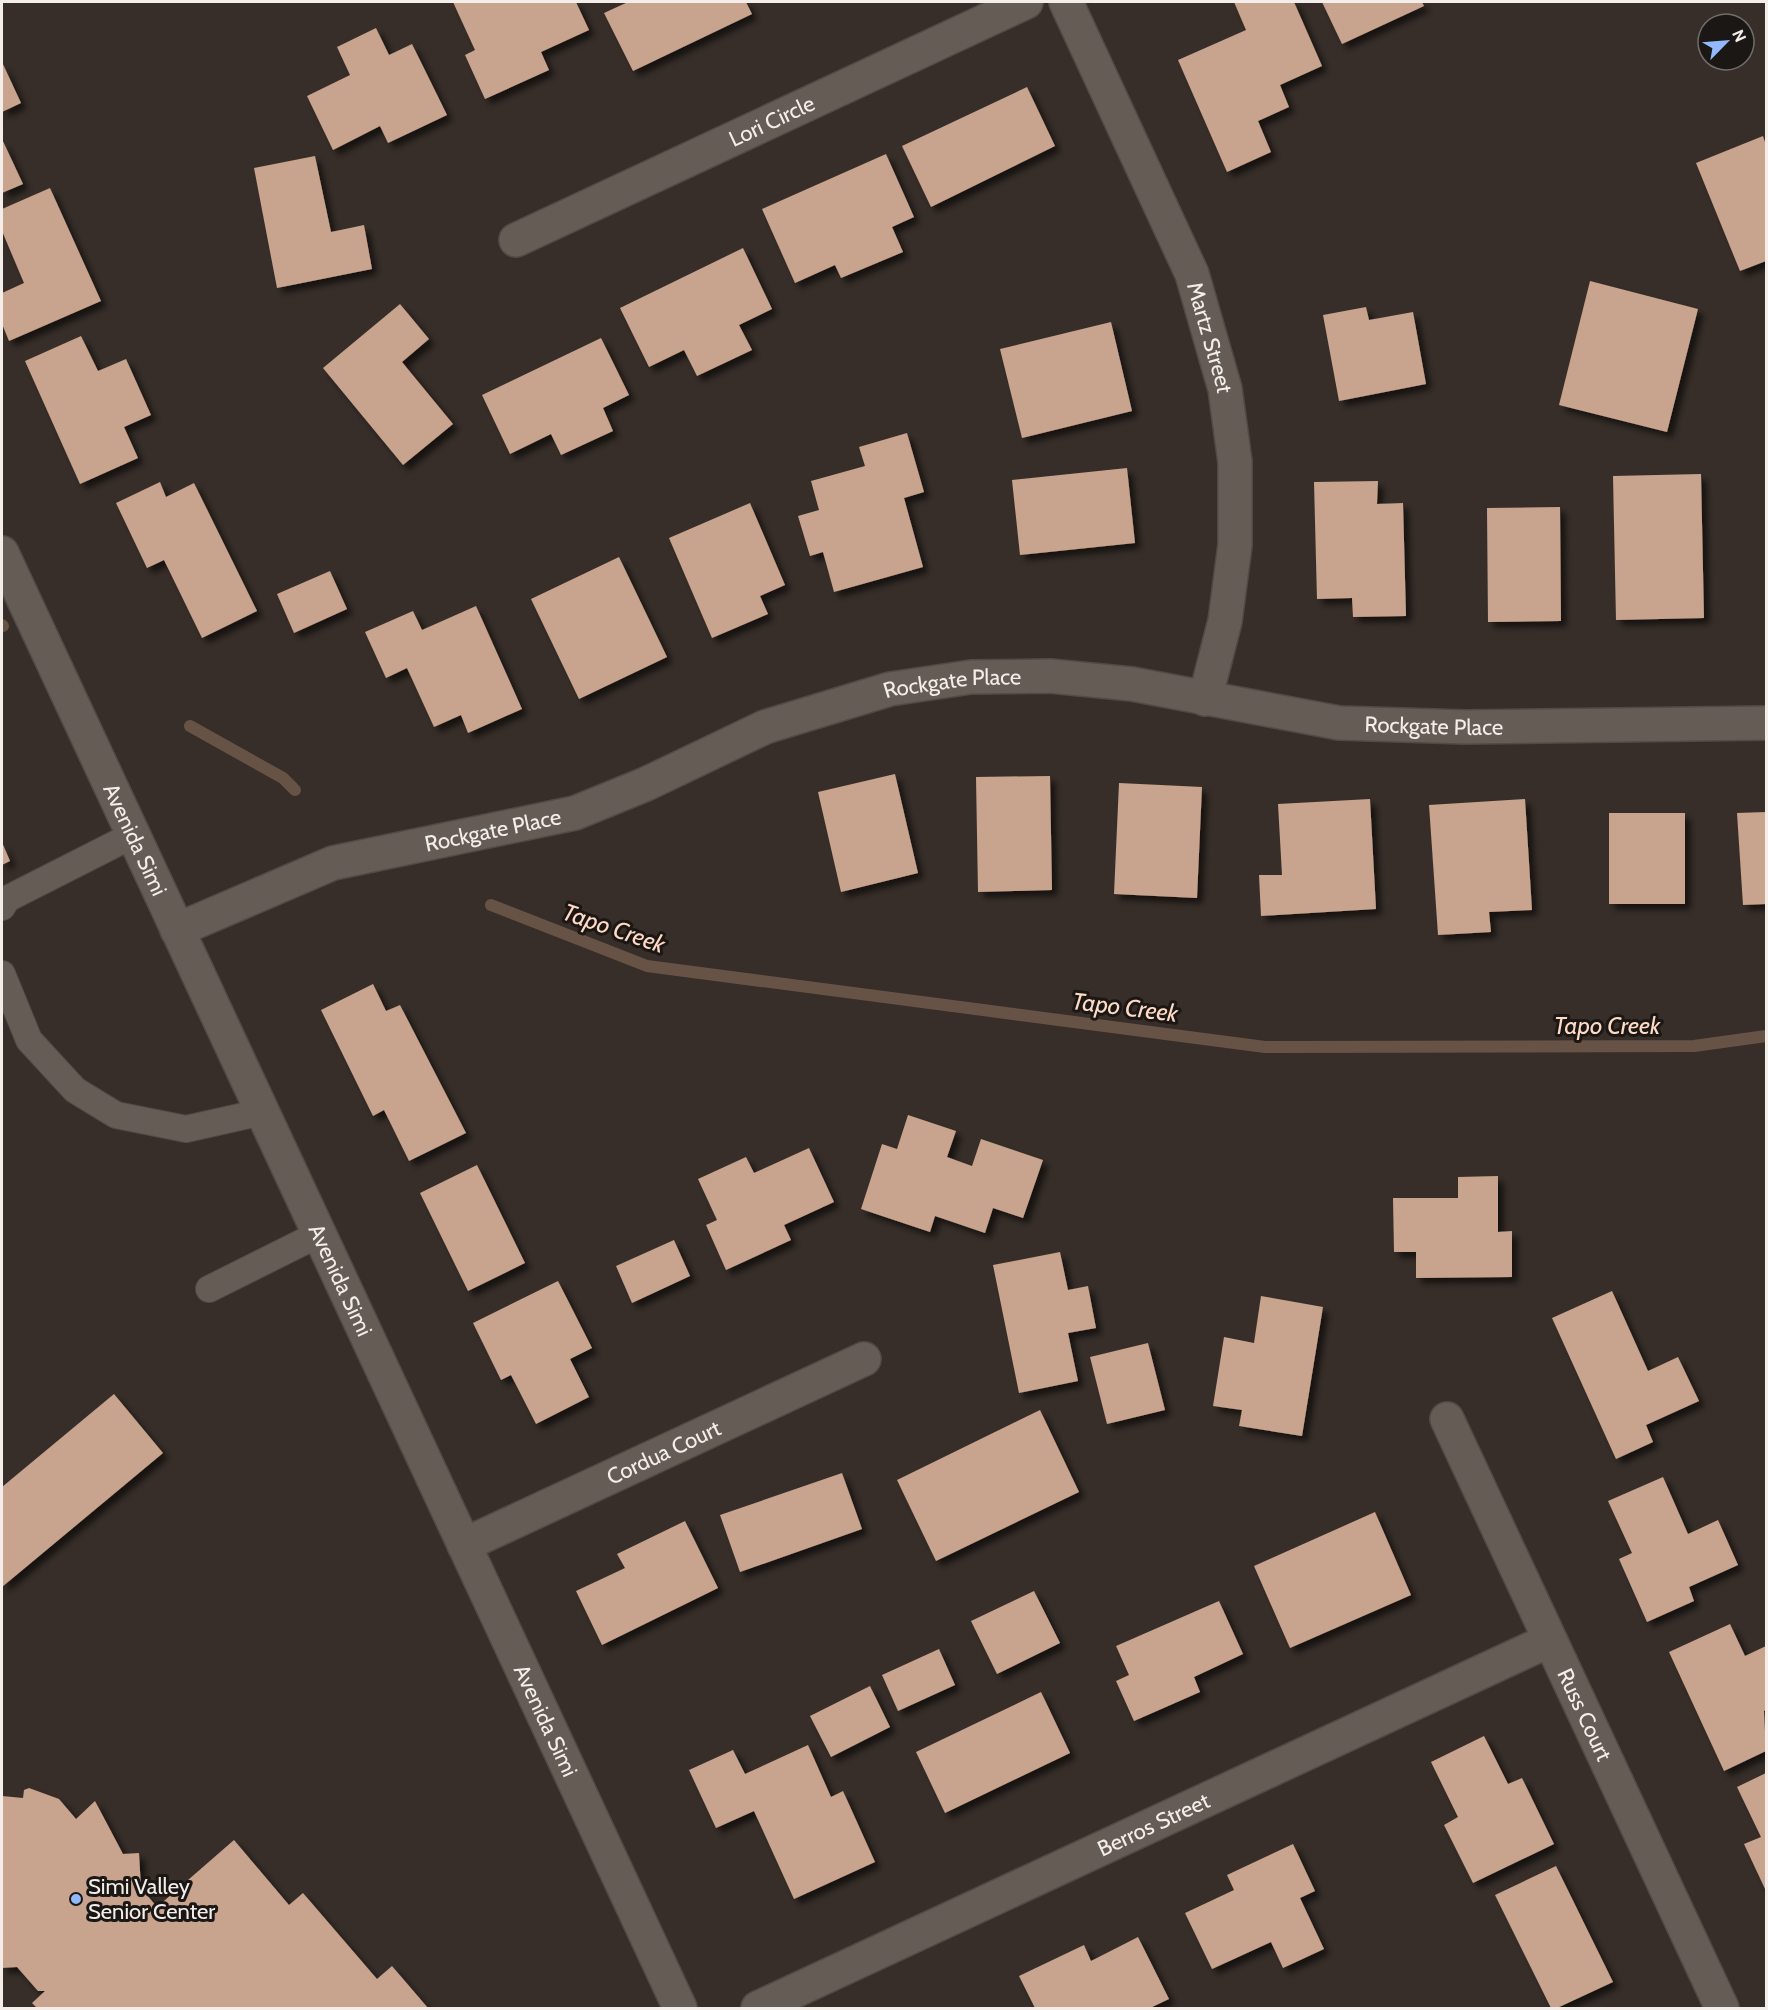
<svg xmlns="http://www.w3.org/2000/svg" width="1768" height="2010" viewBox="0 0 1768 2010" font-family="Cabin,sans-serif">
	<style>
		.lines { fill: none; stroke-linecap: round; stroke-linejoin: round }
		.stream { stroke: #675346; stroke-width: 12 }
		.building { fill: #c8a38d; filter: url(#shadow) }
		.service-casing { stroke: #514a46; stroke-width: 28 }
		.minor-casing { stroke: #514a46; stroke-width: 36 }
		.service { stroke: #655c56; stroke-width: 26 }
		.minor { stroke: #655c56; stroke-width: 33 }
		.poi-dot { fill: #92b8fd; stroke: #1b1715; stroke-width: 2 }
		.labels { text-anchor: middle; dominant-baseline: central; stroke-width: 6; stroke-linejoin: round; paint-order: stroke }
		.street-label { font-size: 22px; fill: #f3eeea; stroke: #1b1715 }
		.poi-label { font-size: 22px; fill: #f3eeea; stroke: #1b1715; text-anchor: start }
		.water-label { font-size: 24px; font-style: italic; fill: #ffdac5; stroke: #1b1715 }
	</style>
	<defs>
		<filter id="shadow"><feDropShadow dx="5.5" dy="5.5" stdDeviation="3" flood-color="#0009"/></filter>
	</defs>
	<rect width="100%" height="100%" fill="#372e29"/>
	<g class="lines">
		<!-- stream -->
		<path class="stream" d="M2 625 3 626
			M190 726 283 778 295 790
			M491 905 647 966 1265 1047 1694 1046 1766 1036"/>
	</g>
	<!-- building -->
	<path class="building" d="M453 2H576L589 30 541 52 549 70 485 99 465 55 475 50Z
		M628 2H746L752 14 633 71 604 13Z
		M1234 2H1294L1322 66 1280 85 1289 107 1258 121 1271 152 1227 172 1178 60 1246 30Z
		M1322 2H1422L1424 6 1342 44Z
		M376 28 389 55 412 44 447 115 388 143 380 126 333 150 307 96 350 75 337 47Z
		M2 62 21 103 2 112Z
		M1027 87 1055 146 931 207 902 146Z
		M1763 136 1766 145V261L1740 271 1696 163Z
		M2 139 23 184 2 193Z
		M886 154 914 217 892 227 903 252 841 278 835 265 795 283 762 209Z
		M315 156 331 232 364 225 372 269 277 288 254 168Z
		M50 188 101 301 9 341 2 324V293L24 283 2 231V209Z
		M743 248 772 309 739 325 752 350 697 376 684 350 649 367 620 308Z
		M1590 281 1698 309 1667 432 1559 405Z
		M400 304 429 339 402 362 453 424 403 465 323 368Z
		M1366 307 1369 320 1413 312 1426 384 1339 401 1323 315Z
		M1111 322 1132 411 1022 438 1000 349Z
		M81 336 98 371 126 359 151 415 124 427 138 458 80 484 25 361Z
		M601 338 629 395 603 408 613 431 561 455 551 434 510 454 482 395Z
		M907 433 924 492 904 498 923 567 834 592 823 552 810 556 798 516 819 510 811 481 865 466 859 447Z
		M1127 468 1135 543 1020 555 1012 480Z
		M1701 474 1704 618 1616 620 1613 476Z
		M1378 481 1377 504 1403 503 1406 616 1353 617 1352 598 1317 599 1314 482Z
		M160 482 166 497 194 483 257 611 202 638 164 560 147 568 116 503Z
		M750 503 785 585 760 596 768 614 712 638 669 538Z
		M1560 507 1561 621 1488 622 1487 508Z
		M619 557 667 657 579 699 531 599Z
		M330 571 347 609 294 633 277 594Z
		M476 606 522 709 468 733 461 715 434 727 407 668 386 678 365 632 413 611 422 630Z
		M895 774 918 873 841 892 818 792Z
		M1050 776 1052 890 978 892 976 777Z
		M1119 783 1202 787 1197 898 1114 894Z
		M1370 799 1376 909 1261 916 1259 875H1282L1278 804Z
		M1525 799 1532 910 1489 912 1491 932 1438 935 1429 805Z
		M1766 812V904L1743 905 1737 813Z
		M1609 813H1685V904H1609Z
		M2 842 10 861 2 865Z
		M373 984 386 1011 400 1005 466 1133 409 1161 384 1110 373 1116 321 1010Z
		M908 1115 956 1131 947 1157 972 1166 981 1139 1043 1160 1023 1218 993 1208 985 1233 935 1216 930 1232 861 1209 882 1144 897 1149Z
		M809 1148 834 1202 784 1225 791 1240 726 1270 706 1225 717 1220 698 1179 746 1157 754 1173Z
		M477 1165 525 1263 468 1291 420 1193Z
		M1498 1176V1232L1512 1231V1277L1416 1278V1252H1394L1393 1198H1458V1177Z
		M674 1240 690 1276 632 1303 616 1266Z
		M1060 1252 1068 1290 1088 1286 1096 1328 1068 1333 1078 1381 1019 1393 993 1265Z
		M558 1281 592 1348 570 1359 589 1397 536 1424 511 1375 501 1380 473 1323Z
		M1612 1291 1648 1371 1678 1357 1699 1401 1646 1425 1653 1442 1616 1459 1552 1318Z
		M1261 1296 1323 1307 1302 1436 1239 1426 1242 1410 1213 1406 1224 1337 1254 1343Z
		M1148 1343 1165 1410 1107 1424 1090 1357Z
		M114 1394 163 1453 2 1587V1487Z
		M1040 1410 1079 1492 936 1561 897 1480Z
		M842 1473 862 1529 740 1572 720 1515Z
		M1663 1477 1688 1534 1718 1520 1738 1565 1689 1587 1694 1601 1647 1622 1619 1559 1632 1553 1608 1501Z
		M1375 1512 1411 1595 1290 1648 1254 1566Z
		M685 1521 718 1588 602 1645 576 1591 625 1568 617 1554Z
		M1034 1591 1060 1643 997 1674 971 1621Z
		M1219 1601 1243 1654 1194 1677 1200 1692 1134 1721 1116 1681 1129 1675 1116 1646Z
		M1730 1624 1745 1656 1766 1646V1710L1764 1711 1766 1751 1724 1771 1669 1652Z
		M939 1649 955 1685 898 1711 882 1675Z
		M870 1686 890 1727 831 1757 810 1716Z
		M1041 1692 1070 1753 945 1813 916 1752Z
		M1484 1736 1508 1784 1522 1778 1554 1844 1473 1883 1444 1825 1458 1817 1431 1762Z
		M808 1745 831 1797 843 1791 875 1862 794 1899 754 1811 716 1828 689 1770 733 1750 745 1774Z
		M1766 1773V1891L1744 1844 1761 1837 1737 1787Z
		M29 1788 59 1799 76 1819 95 1801 123 1854 139 1853 141 1888 157 1907 234 1840 289 1905 303 1893 377 1979 392 1966 428 2008H37L32 2003 45 1991H38L17 1967 2 1968V1796L23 1798 24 1790Z
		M1293 1844 1315 1891 1300 1898 1324 1949 1283 1968 1271 1942 1212 1969 1185 1913 1234 1890 1227 1875Z
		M1556 1866 1613 1982 1557 2008H1551L1495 1895Z
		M1138 1937 1169 1999 1150 2008H1035L1019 1976 1084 1945 1091 1961Z"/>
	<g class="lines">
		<defs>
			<path id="service" d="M2 907 7 899 133 835
				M2 974 29 1040 75 1090 116 1115 186 1129 262 1112
				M209 1289 319 1234"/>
			<g id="minor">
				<path id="s1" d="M1066 2 1192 274 1225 389 1235 462V545L1225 621 1205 699"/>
				<path id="s2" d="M516 240 1026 2"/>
				<path id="s3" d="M2 553 680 2008"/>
				<path id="s4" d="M177 930 333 863 575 813 646 784 765 727 890 689 971 677 1050 676 1132 684 1339 723 1465 727 1766 723"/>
				<path id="s5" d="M1447 1419 1722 2008"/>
				<path id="s6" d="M464 1545 864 1359"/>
				<path id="s7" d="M758 2008 1550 1640"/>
			</g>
		</defs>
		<!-- service casing -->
		<use href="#service" class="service-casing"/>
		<!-- minor casing -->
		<use href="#minor" class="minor-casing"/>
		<!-- service -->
		<use href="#service" class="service"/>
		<!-- minor -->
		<use href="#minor" class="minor"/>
	</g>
	<!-- markers -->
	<circle class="poi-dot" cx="76" cy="1899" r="6"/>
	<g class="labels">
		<!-- street labels -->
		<g class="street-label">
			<text stroke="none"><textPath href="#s2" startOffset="282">Lori Circle</textPath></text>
			<text stroke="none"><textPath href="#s1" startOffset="366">Martz Street</textPath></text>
			<text stroke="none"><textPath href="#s4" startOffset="819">Rockgate Place</textPath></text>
			<text stroke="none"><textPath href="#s4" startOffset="1305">Rockgate Place</textPath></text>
			<text stroke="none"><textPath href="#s4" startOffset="333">Rockgate Place</textPath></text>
			<text stroke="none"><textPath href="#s3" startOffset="316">Avenida Simi</textPath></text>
			<text stroke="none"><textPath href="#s3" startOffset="802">Avenida Simi</textPath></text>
			<text stroke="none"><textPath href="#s6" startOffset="220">Cordua Court</textPath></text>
			<text stroke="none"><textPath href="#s5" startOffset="326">Russ Court</textPath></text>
			<text stroke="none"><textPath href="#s3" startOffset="1288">Avenida Simi</textPath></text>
			<text stroke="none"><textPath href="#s7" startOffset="436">Berros Street</textPath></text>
		</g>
		<!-- poi labels -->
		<g class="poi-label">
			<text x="88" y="1886">Simi Valley<tspan x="88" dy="25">Senior Center</tspan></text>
		</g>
		<!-- water labels -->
		<g class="water-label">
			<text transform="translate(614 928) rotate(19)">Tapo Creek</text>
			<text transform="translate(1125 1007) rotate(7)">Tapo Creek</text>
			<text x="1607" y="1025">Tapo Creek</text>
		</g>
	</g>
	<!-- border -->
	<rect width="1768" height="2010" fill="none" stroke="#f3eeea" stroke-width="6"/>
	<!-- north arrow -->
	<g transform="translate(1726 42) rotate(65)"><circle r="28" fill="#1b1715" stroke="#716d6a" stroke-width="1.5"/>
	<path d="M0-4.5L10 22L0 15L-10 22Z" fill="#92b8fd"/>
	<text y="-9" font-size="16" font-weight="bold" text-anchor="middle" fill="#f3eeea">N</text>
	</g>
</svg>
